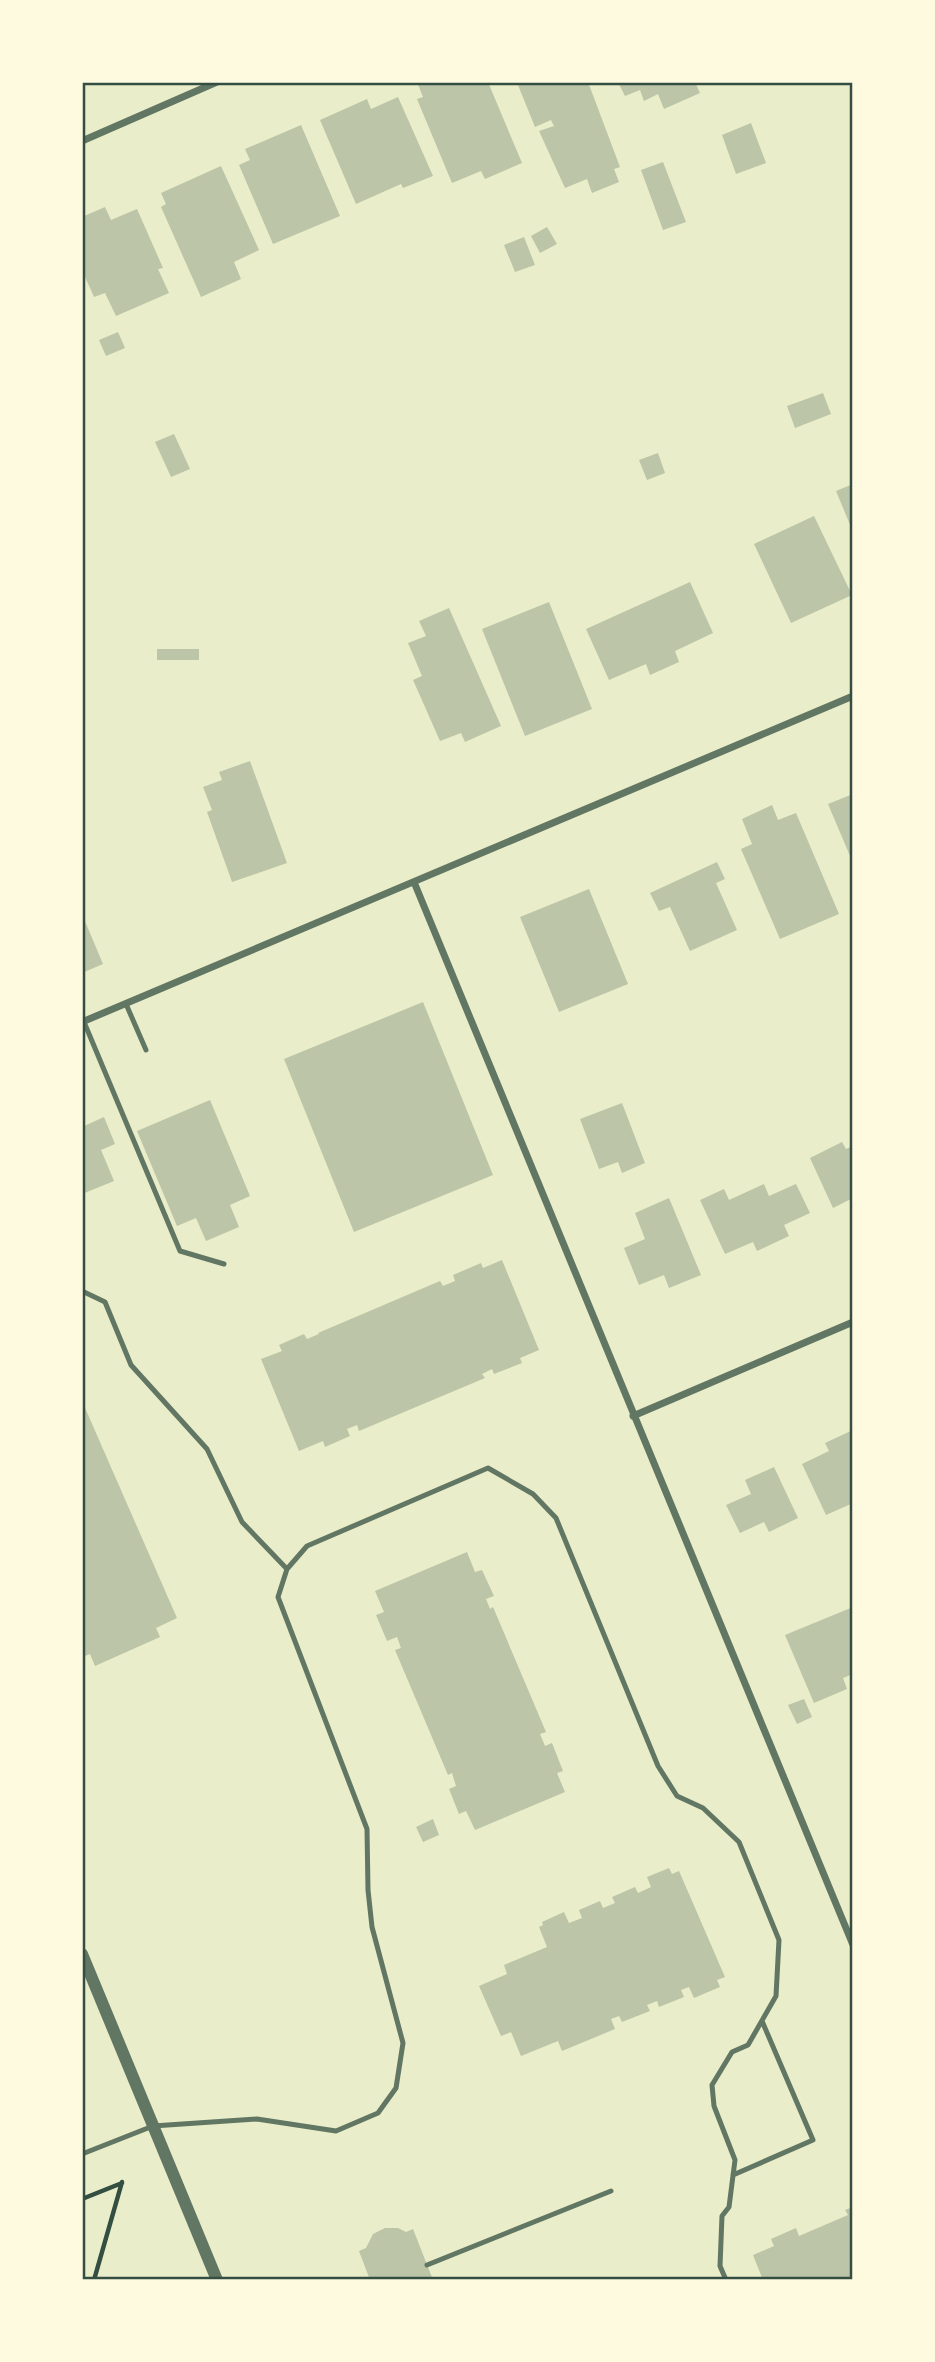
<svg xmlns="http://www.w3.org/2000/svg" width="935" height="2362" viewBox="0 0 935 2362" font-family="'Golos Text',sans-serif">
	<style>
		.building { fill: #bcc5a7 }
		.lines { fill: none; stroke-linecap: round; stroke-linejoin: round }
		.path { stroke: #344e41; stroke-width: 4.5 }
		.service { stroke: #617663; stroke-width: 5 }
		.minor { stroke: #617663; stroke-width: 7 }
		.tertiary { stroke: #617663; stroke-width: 12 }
		.neatline { fill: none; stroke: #344e41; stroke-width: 2.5 }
	</style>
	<rect width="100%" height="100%" fill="#e9edc9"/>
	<!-- building -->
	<path class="building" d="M417 82H488L522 163 485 179 481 171 452 183 417 99 423 97Z
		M523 82H588L620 167 614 169 619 182 592 193 587 179 565 188 539 131 554 126 551 120 535 127 518 85Z
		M618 82H695L700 93 664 109 658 94 644 101 640 90 625 96Z
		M398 97 433 176 403 188 401 184 356 204 320 120 367 99 371 109Z
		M751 123 766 163 736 174 722 135Z
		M301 125 340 216 273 244 239 165 250 160 245 149Z
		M663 162 686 222 663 230 641 170Z
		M221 166 259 250 234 262 241 279 201 297 161 207 166 204 161 193Z
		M105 207 111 220 137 209 163 268 158 269 169 293 116 316 105 293 94 297 82 270V217Z
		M547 227 557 244 540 253 531 236Z
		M524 237 535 265 515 272 504 245Z
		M118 332 125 348 106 356 99 340Z
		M823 393 831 414 795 428 787 406Z
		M174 434 190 469 171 477 155 442Z
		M658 453 665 473 647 480 639 460Z
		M853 484V532L836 491Z
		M814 516 852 595 791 623 754 544Z
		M690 582 713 633 675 651 679 662 650 675 646 664 609 680 586 629Z
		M549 602 592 709 525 736 482 629Z
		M449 608 501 726 465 742 461 733 440 741 413 680 422 676 408 643 426 636 419 621Z
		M157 649H199V660H157Z
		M250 761 287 863 232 882 207 812 212 810 203 787 222 780 219 772Z
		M853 794V863L828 804Z
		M772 805 778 820 796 813 839 914 780 939 741 849 752 844 742 819Z
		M717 862 725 879 716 883 737 930 690 951 670 907 659 911 650 893Z
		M589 889 628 984 559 1012 520 917Z
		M82 914 103 964 82 973Z
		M423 1002 493 1175 354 1232 284 1059Z
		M210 1100 250 1196 230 1205 239 1227 206 1241 196 1218 177 1226 137 1131Z
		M622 1103 645 1163 622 1173 618 1162 599 1169 580 1119Z
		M104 1117 115 1144 101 1150 114 1181 82 1194V1127Z
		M842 1142 846 1149 853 1146V1198L833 1208 810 1158Z
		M764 1184 769 1196 796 1184 810 1213 784 1225 789 1236 757 1251 753 1242 725 1254 700 1200 724 1189 729 1200Z
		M669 1198 701 1275 669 1288 664 1275 639 1285 624 1248 645 1239 635 1213Z
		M502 1260 539 1350 520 1358 522 1363 494 1374 492 1369 482 1374 485 1378 359 1431 357 1425 347 1429 350 1436 325 1447 323 1441 299 1451 261 1359 282 1351 279 1345 304 1334 307 1339 319 1334 318 1333 440 1281 443 1286 455 1281 453 1275 481 1263 483 1268Z
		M82 1401 177 1618 156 1628 160 1637 95 1666 90 1654 82 1657Z
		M853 1430V1503L826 1515 802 1464 829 1451 825 1443Z
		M774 1467 798 1518 769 1532 764 1522 740 1533 726 1505 751 1494 745 1480Z
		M467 1552 475 1572 482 1570 494 1596 486 1599 490 1609 493 1607 546 1732 540 1734 545 1746 552 1743 563 1771 557 1773 565 1792 475 1830 466 1811 459 1814 449 1789 456 1786 452 1773 448 1775 395 1650 401 1648 397 1637 387 1641 376 1615 384 1612 375 1591Z
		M853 1607V1674L843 1678 847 1689 814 1703 785 1635Z
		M804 1699 812 1717 797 1724 788 1705Z
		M433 1819 439 1835 423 1842 416 1827Z
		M669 1868 672 1874 679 1871 725 1977 717 1980 720 1987 694 1998 689 1987 681 1990 684 1997 659 2007 657 2001 647 2005 650 2011 622 2022 619 2016 611 2019 615 2029 562 2051 558 2041 521 2056 511 2032 501 2036 479 1986 507 1974 504 1965 547 1947 539 1927 543 1925 542 1922 564 1912 569 1923 582 1918 579 1910 600 1901 603 1908 615 1903 612 1897 635 1887 638 1893 651 1887 647 1877Z
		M853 2207V2280H763L753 2255 774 2246 771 2239 796 2228 799 2236 848 2215 845 2210Z
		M385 2228H398L406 2232 413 2229 433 2280H370L359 2251 366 2248 373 2234Z"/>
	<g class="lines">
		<!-- path -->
		<path class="path" d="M82 2199 122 2183
			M94 2280 122 2182"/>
		<!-- service -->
		<path class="service" d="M126 1004 146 1050
			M84 1022 180 1251 224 1264
			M82 1291 105 1302 131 1365 207 1449 242 1522 287 1569
			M82 2154 153 2126 257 2119 336 2131 378 2113 396 2088 403 2043 372 1927 368 1890 367 1829 278 1597 287 1569 307 1546 488 1468 533 1494 556 1518 658 1766 677 1796 703 1808 739 1842 779 1940 776 1996 748 2045 732 2052 712 2085 714 2106 735 2160 729 2207 722 2216 720 2266 726 2280
			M733 2175 813 2140 762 2021
			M427 2265 611 2191"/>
		<!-- minor -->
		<path class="minor" d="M82 141 217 82
			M414 882 853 1945
			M82 1022 853 696
			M633 1416 853 1322"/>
		<!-- tertiary -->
		<path class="tertiary" d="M82 1954 217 2280"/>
	</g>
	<!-- border -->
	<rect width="935" height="2362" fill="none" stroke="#fefae0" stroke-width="168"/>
	<rect x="84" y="84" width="767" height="2194" class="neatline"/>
</svg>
